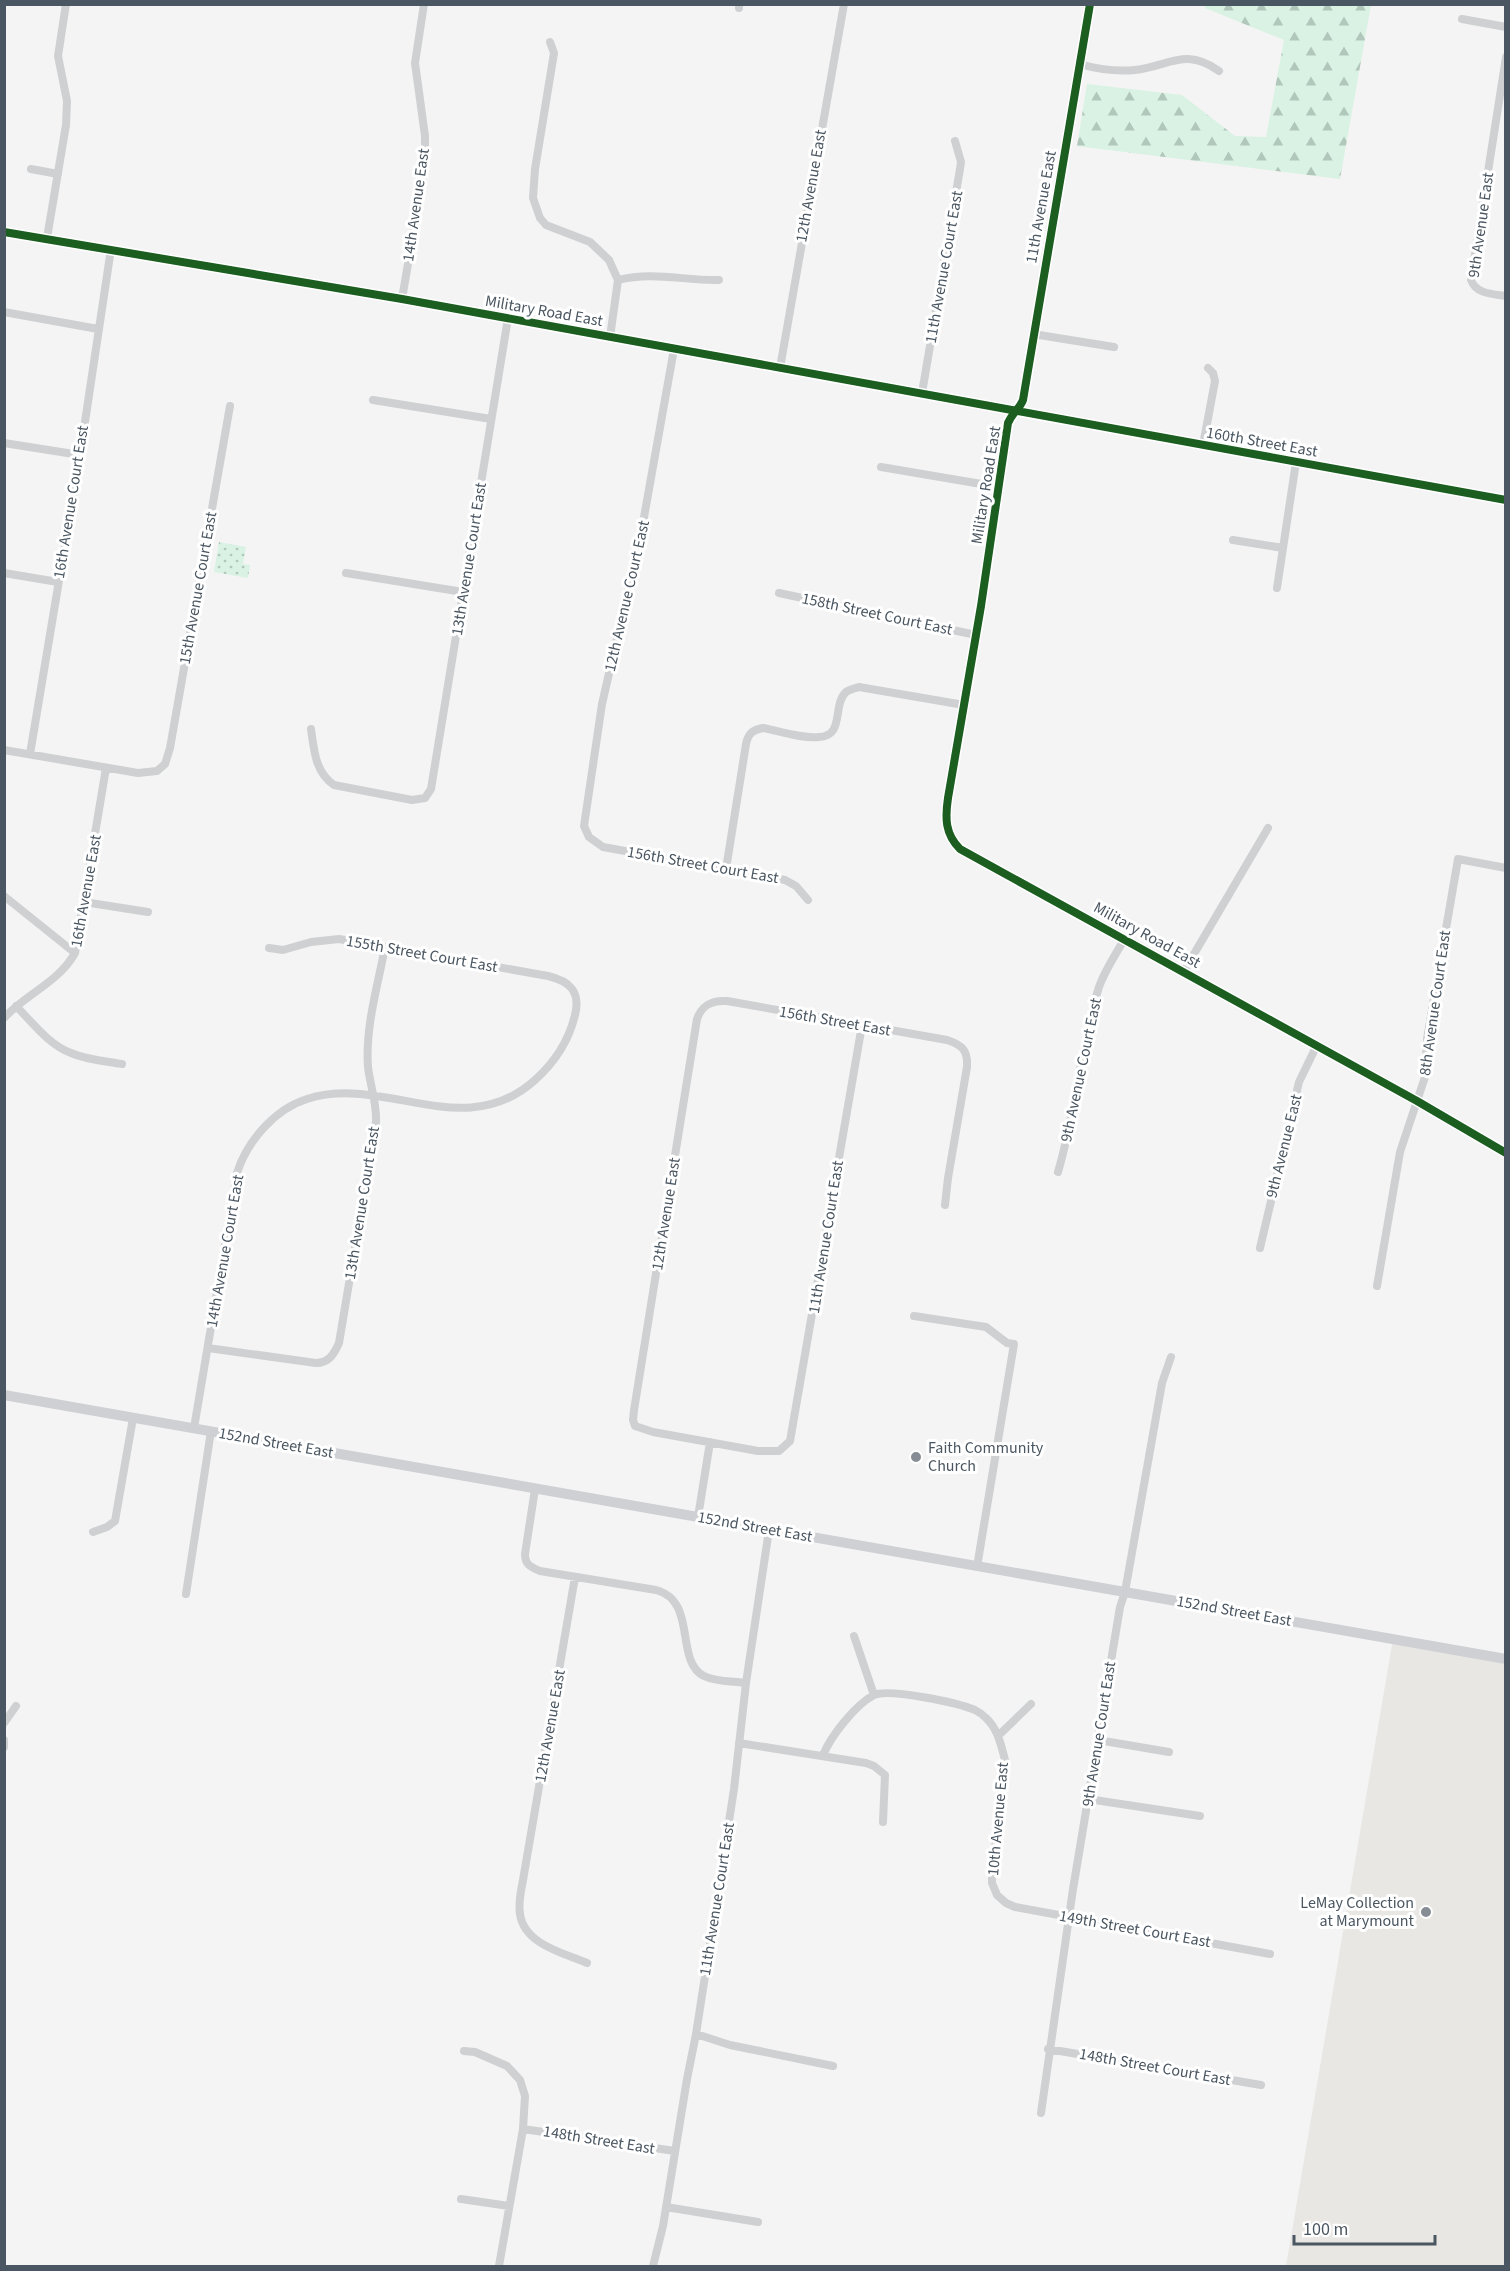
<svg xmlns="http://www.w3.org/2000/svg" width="1510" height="2271" viewBox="0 0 1510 2271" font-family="'Source Sans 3',sans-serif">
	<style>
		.commercial { fill: #e8e7e3 }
		.forest { fill: url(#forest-firs) }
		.park { fill: url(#park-dots) }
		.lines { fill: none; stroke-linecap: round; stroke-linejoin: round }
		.minor { stroke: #ced0d2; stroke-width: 8 }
		.tertiary { stroke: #ced0d2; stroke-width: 9 }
		.secondary { stroke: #ced0d4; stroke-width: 10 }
		.cycleway-casing { stroke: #fff; stroke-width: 11 }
		.cycleway { stroke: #1b5e20; stroke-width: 8 }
		.poi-dot { fill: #868d94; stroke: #fff; stroke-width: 2 }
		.labels { text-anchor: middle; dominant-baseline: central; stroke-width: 6; stroke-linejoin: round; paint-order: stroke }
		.street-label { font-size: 16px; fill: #4a5661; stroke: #fff }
		.poi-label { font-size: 16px; fill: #4a5661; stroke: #fff; text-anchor: start }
	</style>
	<defs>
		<pattern id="forest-firs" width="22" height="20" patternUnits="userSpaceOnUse" patternTransform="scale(1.5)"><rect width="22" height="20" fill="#d9f2e3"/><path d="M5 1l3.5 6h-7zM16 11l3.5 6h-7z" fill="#b2c7bb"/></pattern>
		<pattern id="park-dots" width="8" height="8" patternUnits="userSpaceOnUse" patternTransform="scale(1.5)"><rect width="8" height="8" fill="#d9f2e3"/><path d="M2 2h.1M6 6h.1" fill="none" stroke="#b2c7bb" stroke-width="1.8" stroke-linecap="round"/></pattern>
	</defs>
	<rect width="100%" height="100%" fill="#f4f4f4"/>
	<!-- commercial -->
	<path class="commercial" d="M1393 1639 1505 1659V2266H1286Z"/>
	<!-- forest -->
	<path class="forest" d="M1205 5H1371L1340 179 1077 146 1087 84 1182 95 1235 136 1266 137 1284 40 1205 8Z"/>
	<!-- park -->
	<path class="park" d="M219 542 246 547 243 564 250 565 248 578 214 572Z"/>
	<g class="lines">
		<!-- minor -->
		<path class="minor" d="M1090 4 1023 400C1020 408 1013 412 1008 423L981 606 948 798C945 818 945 834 960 849L1417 1101 1506 1153
			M739 8V4
			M1462 19 1506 27
			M550 42 554 53 535 169 533 198 540 218 546 225 590 242 609 260 618 280 610 337
			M1506 57 1471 280C1476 294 1492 294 1506 296
			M1079 64C1097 69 1116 72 1135 70 1170 66 1185 47 1219 71
			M31 169 58 174
			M47 238 66 125 67 101 58 56 66 4
			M618 280C653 271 685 281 719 280
			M402 299 425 164V136L415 63 424 4
			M4 312 98 329
			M1033 334 1114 347
			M674 349 641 534 602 704 584 826 589 837 603 847 785 880 796 886 808 900
			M780 368 844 4
			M922 393 960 169 961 162 955 141
			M373 400 491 419
			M4 443 80 455
			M1203 445 1215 381 1213 373 1208 368
			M881 467 999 487
			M1233 540 1283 548
			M4 573 58 582
			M346 573 463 592
			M1277 588 1296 462
			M779 593 976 635
			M311 729C314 750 315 772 334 785L412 800 425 798 431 789 508 318
			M4 750 138 773 157 771 165 764 170 748 230 406
			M30 754 80 455 111 249
			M726 869 746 744C748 734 752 730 763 728 780 731 801 739 819 737 845 736 832 705 846 692 850 689 855 688 859 687L964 705
			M4 896 75 953
			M84 902 148 912
			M1184 971 1268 828
			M16 1006C32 1022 49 1045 71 1053 87 1060 105 1061 122 1064
			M4 1018C26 994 59 982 75 953L106 768
			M862 1025 790 1441 779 1451H758L653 1432 635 1426 633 1420 634 1410 697 1019C702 1005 712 1000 727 1001L947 1040C962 1045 968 1050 967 1067L948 1178 945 1205
			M1058 1172C1076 1111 1080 1048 1099 987 1105 970 1116 954 1125 938
			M1260 1248 1299 1082 1316 1047
			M1377 1286 1400 1152 1425 1077 1427 1039 1458 859 1506 868
			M914 1316 986 1327 1007 1343 1014 1344 977 1567
			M208 1348 316 1363C329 1363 334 1354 339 1343L376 1122C377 1103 370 1085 368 1067 365 1027 378 985 385 947
			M194 1428 237 1173C247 1141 275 1109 307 1099 385 1074 464 1144 535 1080 554 1063 569 1040 575 1015 581 991 569 981 548 976L339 939 311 942 283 950 269 948
			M535 1489 525 1554C525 1565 531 1567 540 1571L656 1590C698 1601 674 1661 704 1676 716 1682 733 1681 746 1683
			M698 1517 710 1442
			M93 1532 107 1527 115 1521 133 1418
			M575 1577 523 1880C521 1891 518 1903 520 1914 524 1944 563 1953 587 1963
			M186 1594 211 1431
			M854 1636 874 1695
			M4 1723 16 1706
			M998 1736 1031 1704
			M4 1740V1747
			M1098 1740 1169 1752
			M739 1743 866 1763 874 1766 885 1775 883 1822
			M823 1755C831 1736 855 1705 874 1695 888 1688 959 1703 975 1710 979 1712 983 1715 986 1718 998 1729 1001 1745 1005 1760L992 1875V1883L997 1895 1006 1903 1015 1907 1270 1954
			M1088 1799 1200 1816
			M696 2034 730 2045 833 2066
			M1048 2049 1261 2085
			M464 2051 475 2052 507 2066 520 2080 525 2096 523 2129 499 2266
			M1041 2113 1073 1889 1120 1607 1125 1592 1162 1383 1171 1357
			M523 2129 675 2151
			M461 2199 509 2206
			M666 2207 758 2222
			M653 2266 663 2226 687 2079 696 2034 734 1789 746 1683 769 1530"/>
		<!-- tertiary -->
		<path class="tertiary" d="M4 232 402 299 1506 500"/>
		<!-- secondary -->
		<path class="secondary" d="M4 1395 1506 1659"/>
		<defs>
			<path id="cycleway" d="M1090 4 1023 400C1020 408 1013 412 1008 423L981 606 948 798C945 818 945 834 960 849L1417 1101 1506 1153
				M4 232 402 299 1506 500"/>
		</defs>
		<!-- cycleway casing -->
		<use href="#cycleway" class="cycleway-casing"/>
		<!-- cycleway -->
		<use href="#cycleway" class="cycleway"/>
	</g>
	<!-- markers -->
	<g class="poi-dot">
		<circle cx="916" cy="1457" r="6"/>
		<circle cx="1426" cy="1912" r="6"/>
	</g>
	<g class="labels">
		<!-- street labels -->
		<g class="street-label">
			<text transform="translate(811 186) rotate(-80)">12th Avenue East</text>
			<text transform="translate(416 205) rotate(-82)">14th Avenue East</text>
			<text transform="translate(1041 207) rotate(-80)">11th Avenue East</text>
			<text transform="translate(1481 225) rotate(-82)">9th Avenue East</text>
			<text transform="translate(944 267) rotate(-80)">11th Avenue Court East</text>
			<text transform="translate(544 311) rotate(10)">Military Road East</text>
			<text transform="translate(1262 442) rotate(10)">160th Street East</text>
			<text transform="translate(986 485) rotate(-81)">Military Road East</text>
			<text transform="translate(71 502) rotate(-81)">16th Avenue Court East</text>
			<text transform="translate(469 559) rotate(-81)">13th Avenue Court East</text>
			<text transform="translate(198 588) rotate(-80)">15th Avenue Court East</text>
			<text transform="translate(627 596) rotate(-77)">12th Avenue Court East</text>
			<text transform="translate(877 614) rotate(12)">158th Street Court East</text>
			<text transform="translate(703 865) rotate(10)">156th Street Court East</text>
			<text transform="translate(86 891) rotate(-80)">16th Avenue East</text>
			<text transform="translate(1147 935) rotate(29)">Military Road East</text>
			<text transform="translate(422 954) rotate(10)">155th Street Court East</text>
			<text transform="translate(1435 1003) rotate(-82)">8th Avenue Court East</text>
			<text transform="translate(835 1021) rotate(10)">156th Street East</text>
			<text transform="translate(1081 1070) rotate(-78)">9th Avenue Court East</text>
			<text transform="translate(1284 1146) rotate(-76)">9th Avenue East</text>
			<text transform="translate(362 1203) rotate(-81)">13th Avenue Court East</text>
			<text transform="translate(666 1214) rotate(-81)">12th Avenue East</text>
			<text transform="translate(826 1237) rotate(-81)">11th Avenue Court East</text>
			<text transform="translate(225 1251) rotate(-80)">14th Avenue Court East</text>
			<text transform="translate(276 1443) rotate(10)">152nd Street East</text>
			<text transform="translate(755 1527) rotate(10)">152nd Street East</text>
			<text transform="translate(1234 1611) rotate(10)">152nd Street East</text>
			<text transform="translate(550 1726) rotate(-80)">12th Avenue East</text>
			<text transform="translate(1099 1734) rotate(-81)">9th Avenue Court East</text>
			<text transform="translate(998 1819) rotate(-85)">10th Avenue East</text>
			<text transform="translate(717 1899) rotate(-81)">11th Avenue Court East</text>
			<text transform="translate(1135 1929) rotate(10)">149th Street Court East</text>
			<text transform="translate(1155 2067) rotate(10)">148th Street Court East</text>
			<text transform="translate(599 2140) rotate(9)">148th Street East</text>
		</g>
		<!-- poi labels -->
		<g class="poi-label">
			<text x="928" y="1448">Faith Community<tspan x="928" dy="18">Church</tspan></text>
			<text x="1414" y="1903" text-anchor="end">LeMay Collection<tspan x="1414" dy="18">at Marymount</tspan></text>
		</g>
	</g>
	<!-- border -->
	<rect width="1510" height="2271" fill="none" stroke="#4a5661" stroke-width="12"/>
	<!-- scale -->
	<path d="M1294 2235v9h141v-9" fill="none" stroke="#4a5661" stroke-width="3"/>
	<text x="1303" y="2235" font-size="18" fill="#4a5661" stroke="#ffffff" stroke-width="4.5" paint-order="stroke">100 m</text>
</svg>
